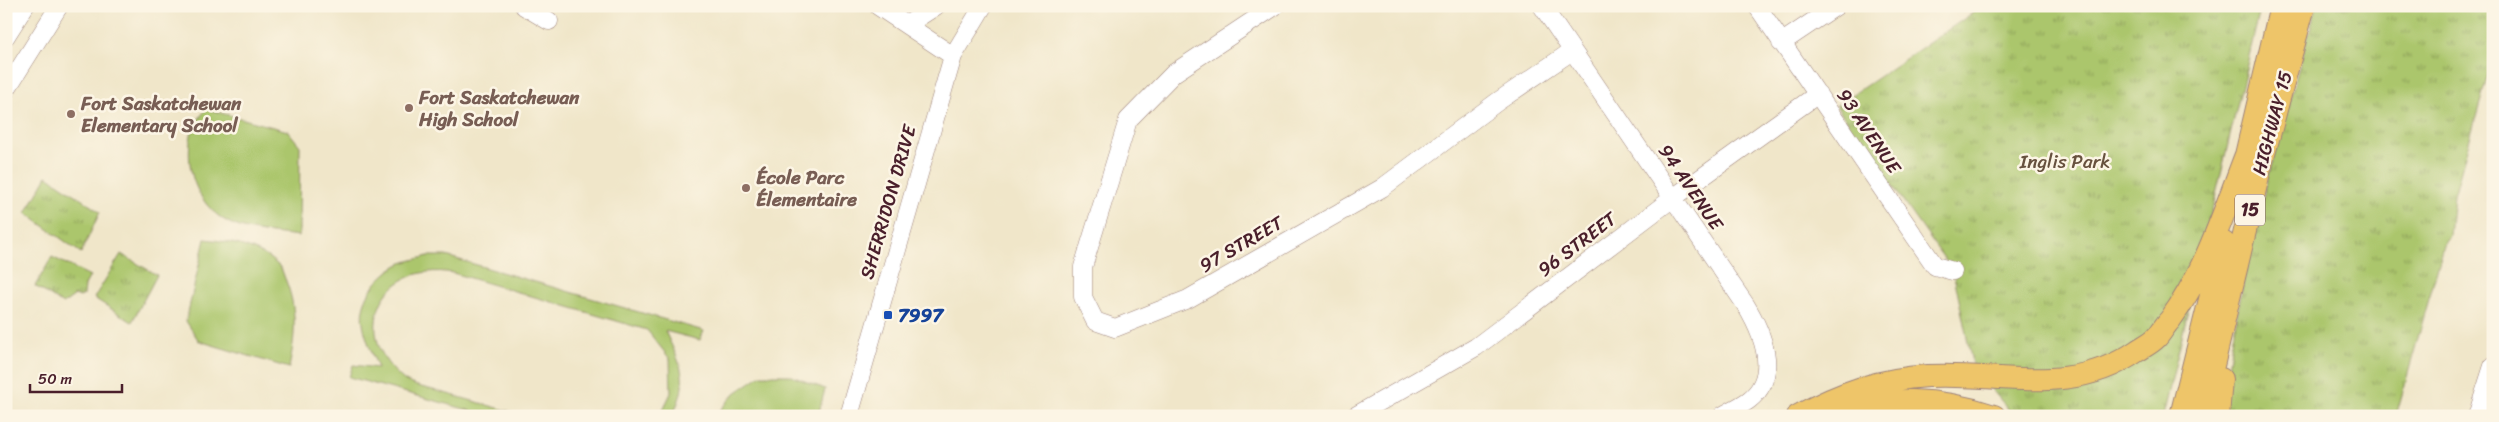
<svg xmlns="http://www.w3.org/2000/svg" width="2499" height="422" viewBox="0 0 2499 422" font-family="Sriracha,sans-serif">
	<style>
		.grass { fill: #abc66c; stroke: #7a724c }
		.park { fill: url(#park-tufts); stroke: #7a724c }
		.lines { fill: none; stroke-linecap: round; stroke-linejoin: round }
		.minor-casing { stroke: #9d827a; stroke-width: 19 }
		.major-casing { stroke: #9d827a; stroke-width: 24 }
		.minor { stroke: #fff; stroke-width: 18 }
		.major { stroke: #eec569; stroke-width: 22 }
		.education-dot { fill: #8d6e63; stroke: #fcf5e5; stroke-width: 2 }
		.transit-dot { fill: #1a4fb4; stroke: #fcf5e5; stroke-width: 2 }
		.labels { text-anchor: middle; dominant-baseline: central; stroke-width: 5; stroke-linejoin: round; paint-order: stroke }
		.shield { fill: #fcf5e5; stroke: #7f5f63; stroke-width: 1 }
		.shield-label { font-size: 18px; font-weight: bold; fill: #4a1f2b }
		.education-label { font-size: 19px; font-weight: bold; fill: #785e54; stroke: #fcf5e5; text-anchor: start }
		.street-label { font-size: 19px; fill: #4a1f2b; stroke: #fcf5e5 }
		.park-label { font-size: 19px; fill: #67513e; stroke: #fcf5e5 }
		.transit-label { font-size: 19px; font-weight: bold; fill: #164399; stroke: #fcf5e5; text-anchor: start }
	</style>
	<defs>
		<pattern id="park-tufts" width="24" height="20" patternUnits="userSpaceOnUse" patternTransform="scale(1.25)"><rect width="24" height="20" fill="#abc66c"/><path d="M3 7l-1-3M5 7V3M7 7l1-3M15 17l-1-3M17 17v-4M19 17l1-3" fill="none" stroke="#8da059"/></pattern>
	</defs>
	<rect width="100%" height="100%" fill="#fcf5e5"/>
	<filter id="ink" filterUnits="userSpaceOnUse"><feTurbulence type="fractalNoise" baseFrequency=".02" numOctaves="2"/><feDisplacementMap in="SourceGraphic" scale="10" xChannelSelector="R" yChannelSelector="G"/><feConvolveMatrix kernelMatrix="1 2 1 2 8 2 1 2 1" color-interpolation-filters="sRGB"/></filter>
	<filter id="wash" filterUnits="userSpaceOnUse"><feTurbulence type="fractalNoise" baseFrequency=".0096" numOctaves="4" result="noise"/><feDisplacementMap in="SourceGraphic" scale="20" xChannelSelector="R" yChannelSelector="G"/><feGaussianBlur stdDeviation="1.12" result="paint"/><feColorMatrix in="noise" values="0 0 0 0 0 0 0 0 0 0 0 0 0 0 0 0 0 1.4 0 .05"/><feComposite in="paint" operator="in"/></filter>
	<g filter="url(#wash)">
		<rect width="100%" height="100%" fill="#f0e6c9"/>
		<!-- grass -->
		<path class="grass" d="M206 109 288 131 300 146 299 236C278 233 254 233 234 225 199 210 184 172 191 135 192 127 201 116 206 109Z
			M205 239C232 242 260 247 280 267 283 271 284 277 286 281 298 311 295 338 289 368L199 341 186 321Z
			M428 256H446L704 331 700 340 665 331C681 366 691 379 672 416H660L671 393 670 359 647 330 453 273C379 260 349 336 404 380 412 386 427 388 437 391 466 399 495 407 525 416H490L349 377 353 365 378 368C372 354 366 339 363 324 358 299 380 273 402 263 410 260 419 259 428 256Z
			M761 375H789L825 389 818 416H715L735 393Z"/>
		<!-- park -->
		<path class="park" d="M1983 6H2261L2163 416H2014L1973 367 1953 271 1836 106Z
			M2317 6H2493V57L2454 195 2450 236 2445 242 2396 416H2222C2226 386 2229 355 2235 326 2254 218 2286 111 2317 6Z
			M47 176 100 212 81 253 26 213Z
			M121 254 157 275 132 322 94 298Z
			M52 257 90 276 85 285 84 295 80 297 75 295 63 304 35 286Z"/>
	</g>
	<g filter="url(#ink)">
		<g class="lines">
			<defs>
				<path id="minor" d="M524 6 549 21
					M878 6 953 56
					M1275 6 1174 73 1128 120 1083 267V297L1095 321 1115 328 1188 299 1382 188 1497 102 1572 51
					M1542 6 1745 304C1762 332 1781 375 1749 400 1741 406 1730 411 1722 416
					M1757 6 1935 266 1953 271
					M908 24 936 6
					M6 36 25 6
					M1781 43 1836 6
					M6 90 59 6
					M849 416 953 56 983 6
					M1355 416 1476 347 1673 198 1818 94
					M2477 416 2493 366"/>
				<path id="major" d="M2243 168 2281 6
					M1798 416C1840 393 1879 379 1928 376 2002 372 2071 397 2137 351 2143 347 2151 343 2156 338 2161 333 2165 325 2170 320 2206 271 2224 211 2246 155
					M1830 416C1883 394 1941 398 1994 416
					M2181 416 2224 243
					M2201 416 2259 172 2304 6
					M2218 416 2221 379"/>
			</defs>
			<!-- minor casing -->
			<use href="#minor" class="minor-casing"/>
			<!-- major casing -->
			<use href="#major" class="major-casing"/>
			<!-- minor -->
			<use href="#minor" class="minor"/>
			<!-- major -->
			<use href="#major" class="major"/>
		</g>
	</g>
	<!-- markers -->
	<g class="education-dot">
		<circle cx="409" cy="108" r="5"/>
		<circle cx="71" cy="114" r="5"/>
		<circle cx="746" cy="188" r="5"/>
	</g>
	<rect class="transit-dot" x="883" y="310" width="10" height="10" rx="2.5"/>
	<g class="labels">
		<!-- shield labels -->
		<rect class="shield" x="2235" y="194.5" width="30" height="31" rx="4"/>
		<g class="shield-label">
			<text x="2250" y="210">15</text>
		</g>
		<!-- education labels -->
		<g class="education-label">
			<text x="419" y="97">Fort Saskatchewan<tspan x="419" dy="22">High School</tspan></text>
			<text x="81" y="103">Fort Saskatchewan<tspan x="81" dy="22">Elementary School</tspan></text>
			<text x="756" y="177">École Parc<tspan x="756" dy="22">Élementaire</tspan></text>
		</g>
		<!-- street labels -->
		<g class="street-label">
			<text transform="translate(2272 123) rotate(-75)">HIGHWAY 15</text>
			<text transform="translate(1869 131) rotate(56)">93 AVENUE</text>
			<text transform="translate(1691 187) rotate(56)">94 AVENUE</text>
			<text transform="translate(888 202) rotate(-74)">SHERRIDON DRIVE</text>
			<text transform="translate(1241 244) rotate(-30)">97 STREET</text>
			<text transform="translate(1577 244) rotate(-37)">96 STREET</text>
		</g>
		<!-- park labels -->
		<g class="park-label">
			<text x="2065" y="161">Inglis Park</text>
		</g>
		<!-- transit labels -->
		<g class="transit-label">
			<text x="898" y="315">7997</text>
		</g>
	</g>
	<!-- margin -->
	<rect width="2499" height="422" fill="none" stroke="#fcf5e5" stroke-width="25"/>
	<!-- scale -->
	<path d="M30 384v8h92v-8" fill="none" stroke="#4a1f2b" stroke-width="2.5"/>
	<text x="38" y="384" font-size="15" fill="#4a1f2b" stroke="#fcf5e5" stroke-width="4" paint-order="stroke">50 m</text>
</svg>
